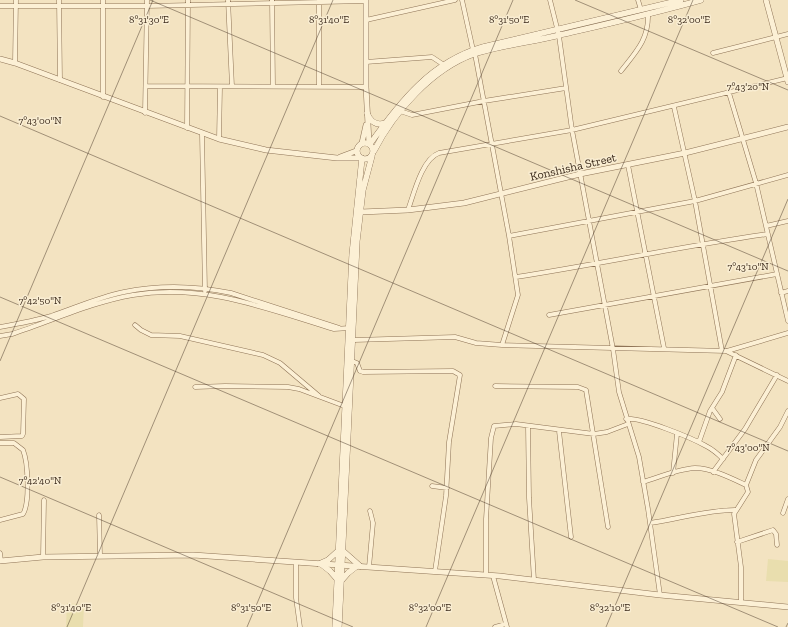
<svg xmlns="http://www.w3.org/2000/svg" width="788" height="627" viewBox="0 0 788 627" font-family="'Zilla Slab',serif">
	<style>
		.farmland { fill: #e9deae }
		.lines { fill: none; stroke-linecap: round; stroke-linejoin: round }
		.minor-casing { stroke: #8e7356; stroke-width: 5 }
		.tertiary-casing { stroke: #8e7356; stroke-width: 6 }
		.secondary-casing { stroke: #70543a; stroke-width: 6 }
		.minor { stroke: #fcf0d5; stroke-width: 4 }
		.tertiary { stroke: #fcf0d5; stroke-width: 5 }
		.secondary { stroke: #fcf0d5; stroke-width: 5.5 }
		.ticks { fill: none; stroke: #3c2b1c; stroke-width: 1; stroke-opacity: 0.45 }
		.labels { text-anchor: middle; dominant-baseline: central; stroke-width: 3; stroke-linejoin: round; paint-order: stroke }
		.street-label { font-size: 12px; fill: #3c2b1c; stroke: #f9edd2 }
		.ticks-label { font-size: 10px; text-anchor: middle; fill: #3c2b1c; stroke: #f9edd2; stroke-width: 3; stroke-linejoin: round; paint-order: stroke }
	</style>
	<rect width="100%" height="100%" fill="#f3e3c1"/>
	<!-- farmland -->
	<path class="farmland" d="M768 559 788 561V582L766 581Z
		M67 603 84 605 83 627H66Z"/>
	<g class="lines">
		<defs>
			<path id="minor" d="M59 0 60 80
				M228 0 232 86
				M272 0 273 86
				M319 0V86
				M462 0 473 50
				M550 0 559 36 572 130 613 349 619 392 639 457 648 509 660 595
				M638 0 641 10
				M0 6H147L366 1
				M366 20 455 0
				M713 53 788 34
				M475 54 509 236 518 295 502 345
				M366 62 432 57 444 65
				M15 63 16 0
				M621 71C636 52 649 39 648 14
				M146 86 366 87
				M729 93 756 183 788 321
				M103 97V0
				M674 107 695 201 722 351
				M400 111 412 115 484 101 566 88
				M145 113 147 0
				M187 128 188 0
				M202 134 205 291
				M219 139 220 87
				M628 165 664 348
				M408 210C414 193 422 159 439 153L572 130 788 78
				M766 226 788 221
				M509 236 695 201 788 175
				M516 277C600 264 683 246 768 234
				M781 293 788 291
				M549 315 777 274
				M135 325 141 330 151 335 180 336 263 355 280 363 319 396
				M0 327C17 324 34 321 51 316 75 308 99 297 124 292 158 285 197 286 231 293L339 328
				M0 336 12 334C52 321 92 302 133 295 204 283 268 309 334 329L350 328
				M354 340 455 337 476 343 502 345 726 351 788 381
				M727 351 788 333
				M352 361 357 363 360 371 363 372 453 371 460 375 449 442 446 496 435 571
				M495 386 578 387 586 390 608 527
				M195 387 225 386 288 387 299 389 347 407
				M0 398 18 394 24 399 23 434 22 436 0 437
				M712 408 720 419
				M626 419C641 417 692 438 706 446 712 449 718 454 723 459
				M528 426 529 498 534 580
				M559 431 571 537
				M699 442 710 411 722 392 736 355
				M0 443H14L23 450C28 462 30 503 23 514L0 520
				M713 472 745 429 777 375
				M673 473 677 434
				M643 482C659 477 678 469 695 468 711 468 731 478 746 485L748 492 734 514 741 567V602
				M746 485 756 460 780 427 788 411
				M432 486 447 488
				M783 513 788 499
				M99 515 100 555
				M650 523C678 519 707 510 735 510
				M737 542 773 530 776 534 777 545
				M0 553 1 561
				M43 557 44 500
				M296 563V598L300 627
				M369 567 373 523 370 511
				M486 575V519L491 438 494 426 516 424 594 434 607 432 628 424
				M493 576 507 627
				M495 627 506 624"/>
			<path id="tertiary" d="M366 0V87L369 143
				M766 0 788 82
				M0 59 15 63 219 139 266 150 337 158H361
				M362 143 366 125
				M340 157 356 151
				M361 212 408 210 464 203 580 174 685 153 788 127
				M0 561 43 557 193 555 500 576 660 595 788 607"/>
			<path id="secondary" d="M367 113C370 121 376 126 385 123
				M357 151a8 8 0 1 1 16 0a8 8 0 1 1-16 0Z
				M370 144C400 102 431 62 483 47L681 0
				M374 151C394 112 432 69 474 54 502 45 532 42 560 35 607 24 655 13 701 0
				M343 551 360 566
				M319 564 328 560 338 551
				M321 564 330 571 337 579
				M341 581 348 573 357 566
				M335 627 352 255 362 158
				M339 627 357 241 363 190 372 156"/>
		</defs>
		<!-- minor casing -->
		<use href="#minor" class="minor-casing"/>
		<!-- tertiary casing -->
		<use href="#tertiary" class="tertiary-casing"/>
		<!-- secondary casing -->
		<use href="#secondary" class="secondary-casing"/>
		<!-- minor -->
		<use href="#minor" class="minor"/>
		<!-- tertiary -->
		<use href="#tertiary" class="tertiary"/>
		<!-- secondary -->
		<use href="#secondary" class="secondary"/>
	</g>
	<!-- ticks -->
	<path class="ticks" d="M150 0 788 271M575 0 788 90M0 116 788 451M0 297 778 627M0 361 153 0M0 477 353 627M67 627 333 0M247 627 513 0M426 627 693 0M606 627 788 199M786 627 788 623"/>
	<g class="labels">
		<!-- street labels -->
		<g class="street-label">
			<text transform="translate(573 167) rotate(-13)">Konshisha Street</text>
		</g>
	</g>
	<g class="ticks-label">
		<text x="149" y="23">8°31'30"E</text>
		<text x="329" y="23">8°31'40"E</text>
		<text x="509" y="23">8°31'50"E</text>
		<text x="689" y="23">8°32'00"E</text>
		<text x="748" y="90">7°43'20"N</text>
		<text x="40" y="124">7°43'00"N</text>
		<text x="748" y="270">7°43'10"N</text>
		<text x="40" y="304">7°42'50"N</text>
		<text x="748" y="451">7°43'00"N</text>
		<text x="40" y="484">7°42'40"N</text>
		<text x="71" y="611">8°31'40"E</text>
		<text x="251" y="611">8°31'50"E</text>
		<text x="430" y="611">8°32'00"E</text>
		<text x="610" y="611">8°32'10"E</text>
	</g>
</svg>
